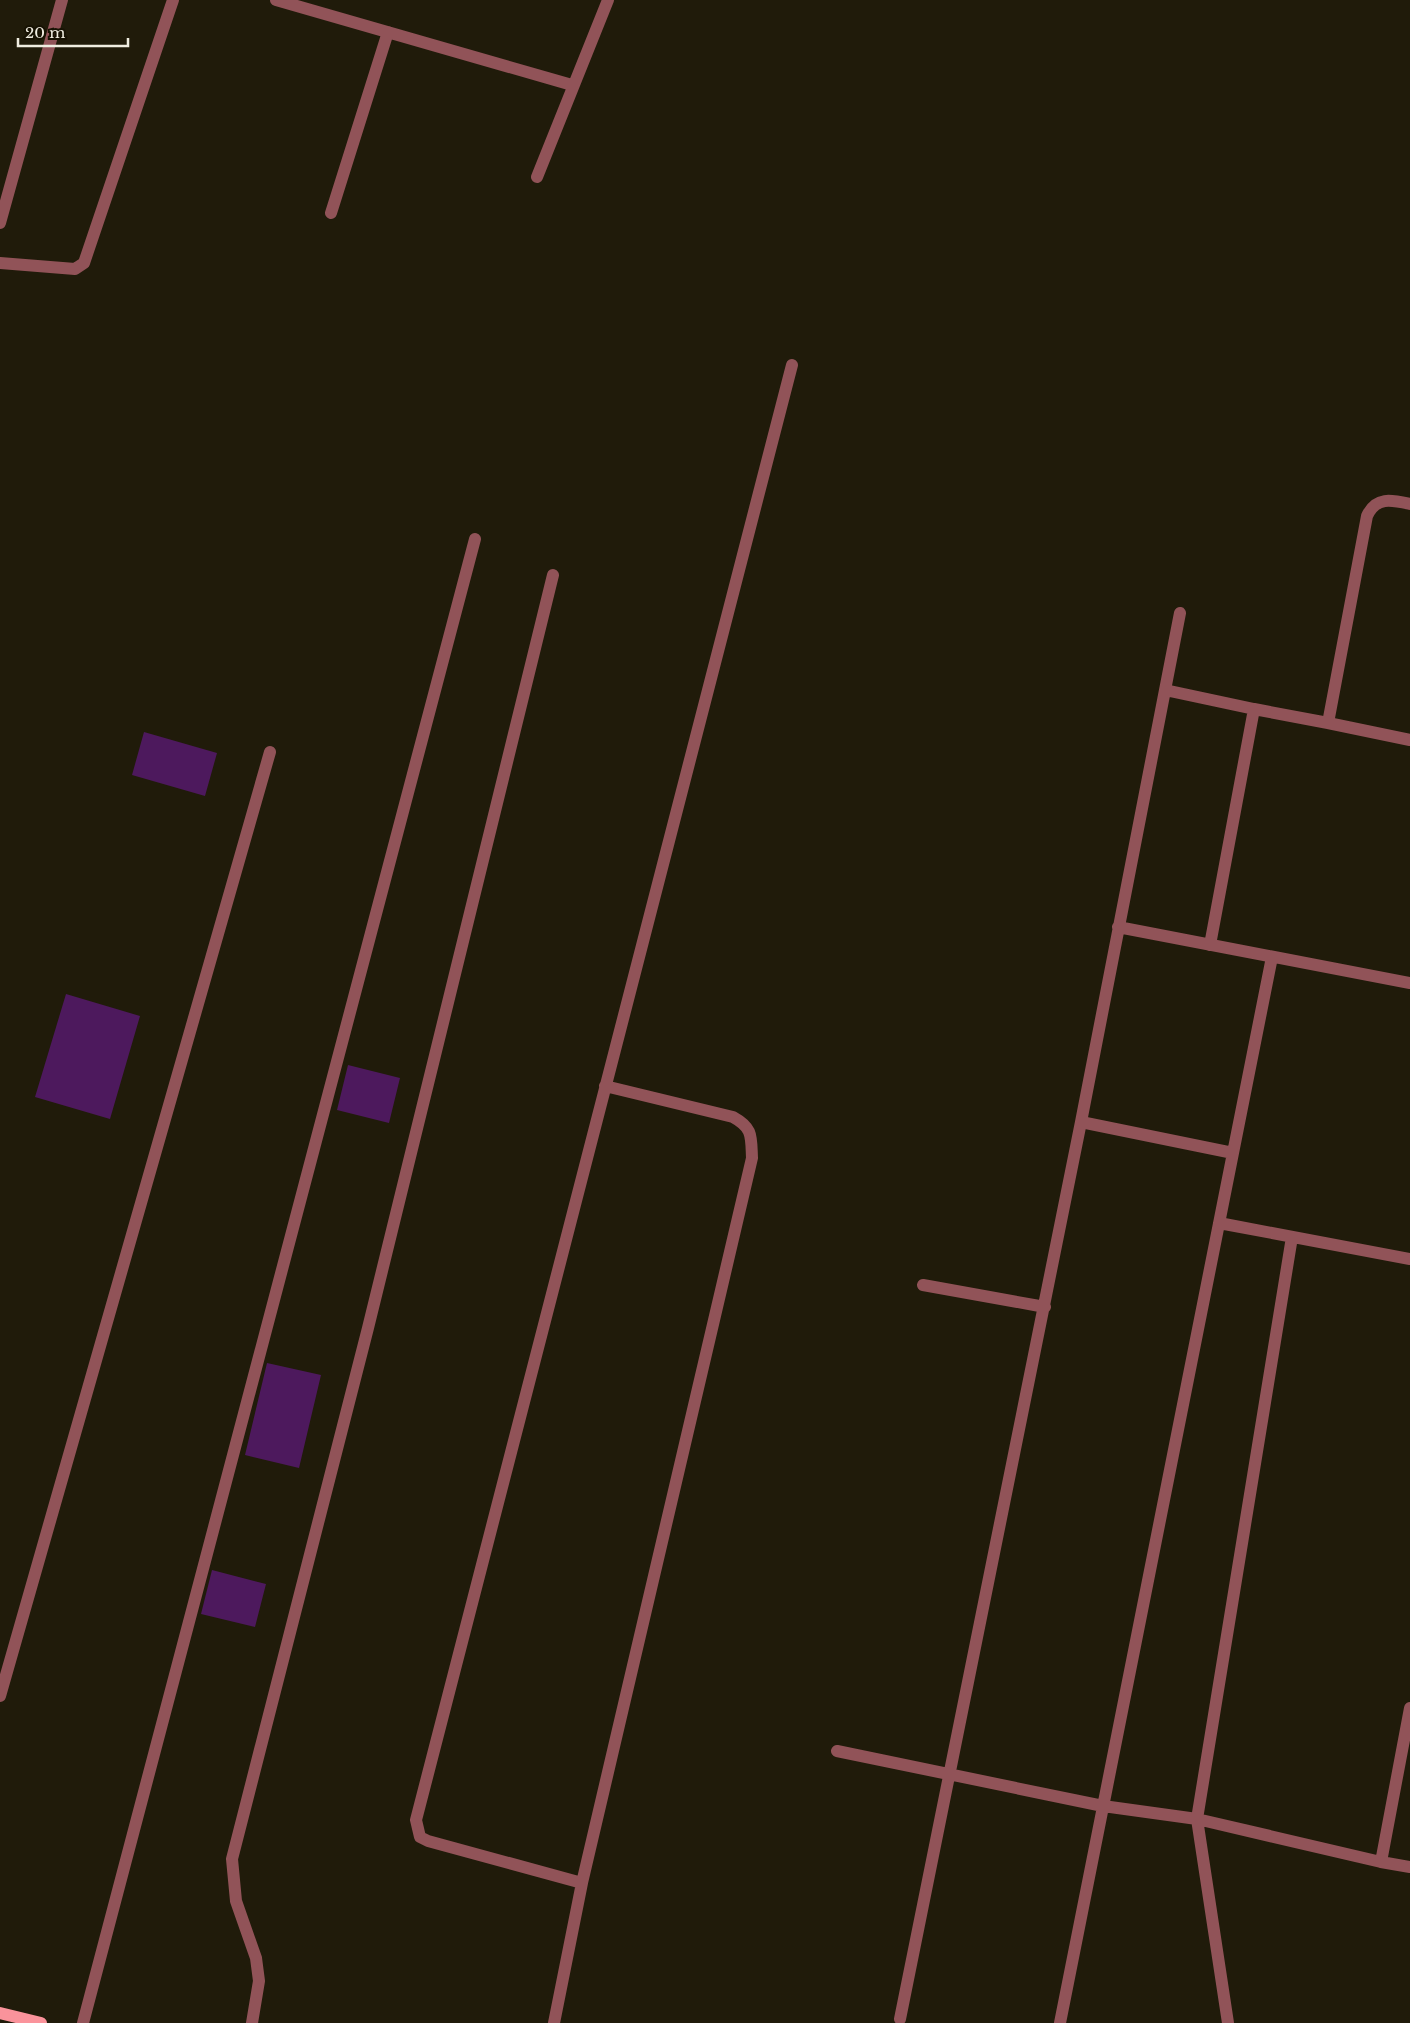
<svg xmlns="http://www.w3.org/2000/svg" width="1410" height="2023" viewBox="0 0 1410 2023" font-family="'Libre Baskerville',serif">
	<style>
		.building { fill: #4d195d }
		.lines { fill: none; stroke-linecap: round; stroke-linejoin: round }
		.minor { stroke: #915358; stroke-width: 12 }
		.primary { stroke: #fa939b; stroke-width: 12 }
	</style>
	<rect width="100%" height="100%" fill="#201b0a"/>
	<!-- building -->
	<path class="building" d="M144 732 217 753 205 796 132 775Z
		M66 994 140 1016 110 1119 35 1097Z
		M348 1065 400 1078 389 1123 337 1110Z
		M267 1363 321 1375 299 1468 245 1455Z
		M212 1570 266 1584 255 1627 201 1614Z"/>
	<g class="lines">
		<!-- minor -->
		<path class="minor" d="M276 0 572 85
			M537 177 608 0
			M331 213 388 32
			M0 223 62 0
			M0 263 75 269 84 263 173 0
			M1165 690 1254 709
			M1328 723 1410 740
			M1118 927 1410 983
			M1210 945 1254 709 1328 723 1367 516C1376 496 1392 500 1410 504
			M1081 1122 1233 1153
			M1219 1223 1410 1259
			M923 1285 1045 1307
			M0 1696 270 752
			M1410 1708 1381 1862 1410 1867
			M837 1751 1103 1806 1197 1819 1381 1862
			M582 1883 752 1158C751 1136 753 1128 733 1117L605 1086
			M900 2019 1081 1122 1180 613
			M83 2023 475 539
			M252 2023 259 1981 256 1958 236 1901 232 1859 368 1328 553 575
			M554 2023 582 1883 428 1841 420 1837 416 1820 792 365
			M1060 2023 1272 957
			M1228 2023 1197 1819 1292 1237"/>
		<!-- primary -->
		<path class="primary" d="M0 2013 41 2023"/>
	</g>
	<!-- scale -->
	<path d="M18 38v8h110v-8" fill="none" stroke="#f0ede1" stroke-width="2.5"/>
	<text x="25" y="38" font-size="15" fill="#f0ede1" stroke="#171203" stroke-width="4" paint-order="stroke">20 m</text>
</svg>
